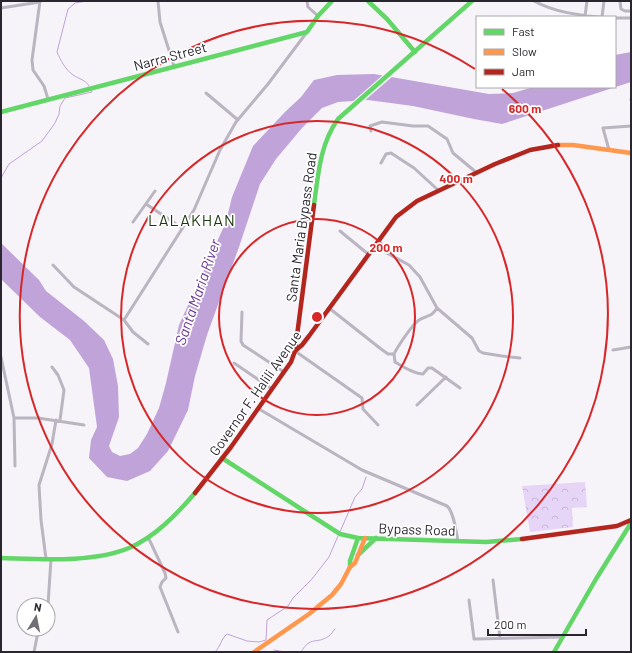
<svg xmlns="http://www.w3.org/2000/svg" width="632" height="653" viewBox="0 0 632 653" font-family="Barlow,sans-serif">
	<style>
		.park { fill: url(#park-crowns) }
		.water { fill: #c0a3d9 }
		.pier { fill: #f6f3f9 }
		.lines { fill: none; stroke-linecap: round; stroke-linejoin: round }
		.stream { stroke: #c0a3d9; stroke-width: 1 }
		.street { stroke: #bab5c0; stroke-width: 3 }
		.fast { stroke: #63d668; stroke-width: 4.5 }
		.slow { stroke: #ff974d; stroke-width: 4.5 }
		.jam { stroke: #b3261e; stroke-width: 4.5 }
		.ring { fill: none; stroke: #d62828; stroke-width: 2 }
		.labels { text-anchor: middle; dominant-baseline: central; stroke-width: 3.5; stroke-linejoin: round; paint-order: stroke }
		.street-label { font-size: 14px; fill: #2a262f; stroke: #fff }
		.water-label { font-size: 15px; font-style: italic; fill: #6a3790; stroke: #fff }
		.quarter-label { font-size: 16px; letter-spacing: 1px; fill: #1b390c; stroke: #fff }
		.centre { fill: #d62828; stroke: #fff; stroke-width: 2 }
		.ring-label { font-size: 12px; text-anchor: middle; font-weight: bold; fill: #d62828; stroke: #fff; stroke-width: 3.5; stroke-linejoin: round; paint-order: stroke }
	</style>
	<defs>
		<pattern id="park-crowns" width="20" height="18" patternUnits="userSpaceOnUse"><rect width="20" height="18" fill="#e7d5f8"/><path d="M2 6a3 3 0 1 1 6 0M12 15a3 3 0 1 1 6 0" fill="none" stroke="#c6b7d5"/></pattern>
	</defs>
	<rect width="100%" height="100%" fill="#f6f3f9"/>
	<!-- park -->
	<path class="park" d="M585 482 587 507 572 508 573 527 530 532 522 486Z"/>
	<!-- water -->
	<path class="water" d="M631 52V82L502 124 474 119 413 106 368 100 338 102 322 108 302 128 276 159 260 184 239 247 207 335 195 376 188 410 168 451 150 471 127 481 107 477 89 458 91 440 97 427 89 368 70 340 40 317 1 279V243L39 280 46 291 84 321 104 340 113 359 118 386 119 417 109 446 112 452 120 456 130 454 138 448 147 434 159 408 166 383 179 325 226 222 232 197 253 146 285 112 301 97 314 80 337 75 374 74 489 94 513 93 533 87H615V55Z"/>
	<!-- pier -->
	<path class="pier" d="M384 74 393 76 363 102 351 103Z"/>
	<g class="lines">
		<!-- stream -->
		<path class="stream" d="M87 1 75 3 68 9 57 52C61 61 65 69 73 75 79 79 86 80 89 86
			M1 178 9 164 42 141 55 123 59 114 60 106 65 98 92 92 91 90
			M340 532 355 497 362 489 366 477
			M274 650 285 652
			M215 652C221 646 221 639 227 634L247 641 259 642 266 640 267 620 288 606 293 598 312 579 329 557 338 536
			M301 652C311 635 316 645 329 636 331 635 333 631 335 629"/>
		<!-- street -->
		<path class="street" d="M40 1 32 60 33 70 44 86 48 99
			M158 1 160 22 174 66
			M307 1 308 7 318 16
			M534 1C554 12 577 15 600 17
			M620 1 621 9 625 11H631
			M1 8 40 2
			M585 16 587 1
			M602 17 604 1
			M615 18H631
			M206 93 238 120
			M631 99V100
			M371 131 370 126 382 122 413 126H428L447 139 453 153 477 173
			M609 150 603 128 631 126
			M381 163 386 154 391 153 414 168 438 190
			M146 204 182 228
			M133 222 155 191
			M340 231 368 254
			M374 246 409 265 420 277 437 308C432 317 427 315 419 320 412 325 398 346 394 354L395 362C403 367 414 374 423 374L428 368H432L460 388
			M53 265 74 287 124 320 133 332 148 344
			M329 308 381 349 388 354H394
			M437 308 472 338 479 351 483 353 502 356 520 358
			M242 312 241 341 243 345 284 372
			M124 320 194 210 220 150 236 122 268 84 307 32
			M613 350 631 347
			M295 351 362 398 363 409 378 425
			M1 357 14 418 15 466
			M234 363 272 389
			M52 367 58 375 64 390 60 420
			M417 405 446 377
			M259 409 362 470 447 506C454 512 456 532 458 541
			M14 418H38L84 425
			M148 537 165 573 166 578 162 582 160 587 178 632
			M46 559 41 520 39 485 52 444 56 420
			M493 580 500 638
			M469 600 474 639 563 637
			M48 605 51 559
			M34 652 37 637 40 629"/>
		<!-- fast -->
		<path class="fast" d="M368 1 387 19 415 52
			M1 112 307 32 318 16 332 1
			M314 205C318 175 320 144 338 119L472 1
			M222 458 340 534 358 538 486 542 522 539
			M358 555 376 538
			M1 558C40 559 93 563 129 548 155 537 177 514 195 493
			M350 567V561L358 538
			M554 652 596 579 631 523"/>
		<!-- slow -->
		<path class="slow" d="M558 145H573L631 153
			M254 652 309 614 332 595 341 584 350 567 355 563 365 538"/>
		<!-- jam -->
		<path class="jam" d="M295 351 302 345 309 336 396 217 417 201 495 164 530 150 558 145
			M195 493 231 447 291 362 295 351 314 205
			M522 539 617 526 631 520"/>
	</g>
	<!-- distance rings -->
	<g class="ring">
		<circle cx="317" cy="317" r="98"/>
		<circle cx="317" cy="317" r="196"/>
		<path d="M502 89A294 294 0 1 1 475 69"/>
	</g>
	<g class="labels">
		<!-- street labels -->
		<g class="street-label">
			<text transform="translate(170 56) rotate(-15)">Narra Street</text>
			<text transform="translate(301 227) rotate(-82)">Santa Maria Bypass Road</text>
			<text transform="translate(255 393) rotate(-55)">Governor F. Halili Avenue</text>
			<text transform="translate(417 529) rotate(2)">Bypass Road</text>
		</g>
		<!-- water labels -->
		<g class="water-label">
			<text transform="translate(197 292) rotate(-71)">Santa Maria River</text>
		</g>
		<!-- quarter labels -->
		<g class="quarter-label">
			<text x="192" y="219">LALAKHAN</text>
		</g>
	</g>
	<circle cx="317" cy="317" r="6" class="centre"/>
	<g class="ring-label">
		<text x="525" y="113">600 m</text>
		<text x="456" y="183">400 m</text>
		<text x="386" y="252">200 m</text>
	</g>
	<!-- border -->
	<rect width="632" height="653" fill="none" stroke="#2a262f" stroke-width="4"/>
	<!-- legend -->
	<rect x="476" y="16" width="140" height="72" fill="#ffffff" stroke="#aaa8ac"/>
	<rect x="484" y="29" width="20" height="6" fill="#63d668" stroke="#aaa8ac"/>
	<text x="512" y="36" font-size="12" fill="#2a262f">Fast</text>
	<rect x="484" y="49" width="20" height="6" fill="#ff974d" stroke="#aaa8ac"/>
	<text x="512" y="56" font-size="12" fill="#2a262f">Slow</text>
	<rect x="484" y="69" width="20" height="6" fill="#b3261e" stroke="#aaa8ac"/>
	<text x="512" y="76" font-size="12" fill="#2a262f">Jam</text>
	<!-- north arrow -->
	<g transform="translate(36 617) rotate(10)"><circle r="19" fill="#ffffff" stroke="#aaa8ac"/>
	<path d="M0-3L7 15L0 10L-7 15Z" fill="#716e76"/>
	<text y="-6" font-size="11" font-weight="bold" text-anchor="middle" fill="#2a262f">N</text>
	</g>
	<!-- scale -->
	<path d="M488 629v6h98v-6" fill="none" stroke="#2a262f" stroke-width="2"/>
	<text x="494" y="629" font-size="12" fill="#2a262f" stroke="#ffffff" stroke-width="3" paint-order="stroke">200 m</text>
</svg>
